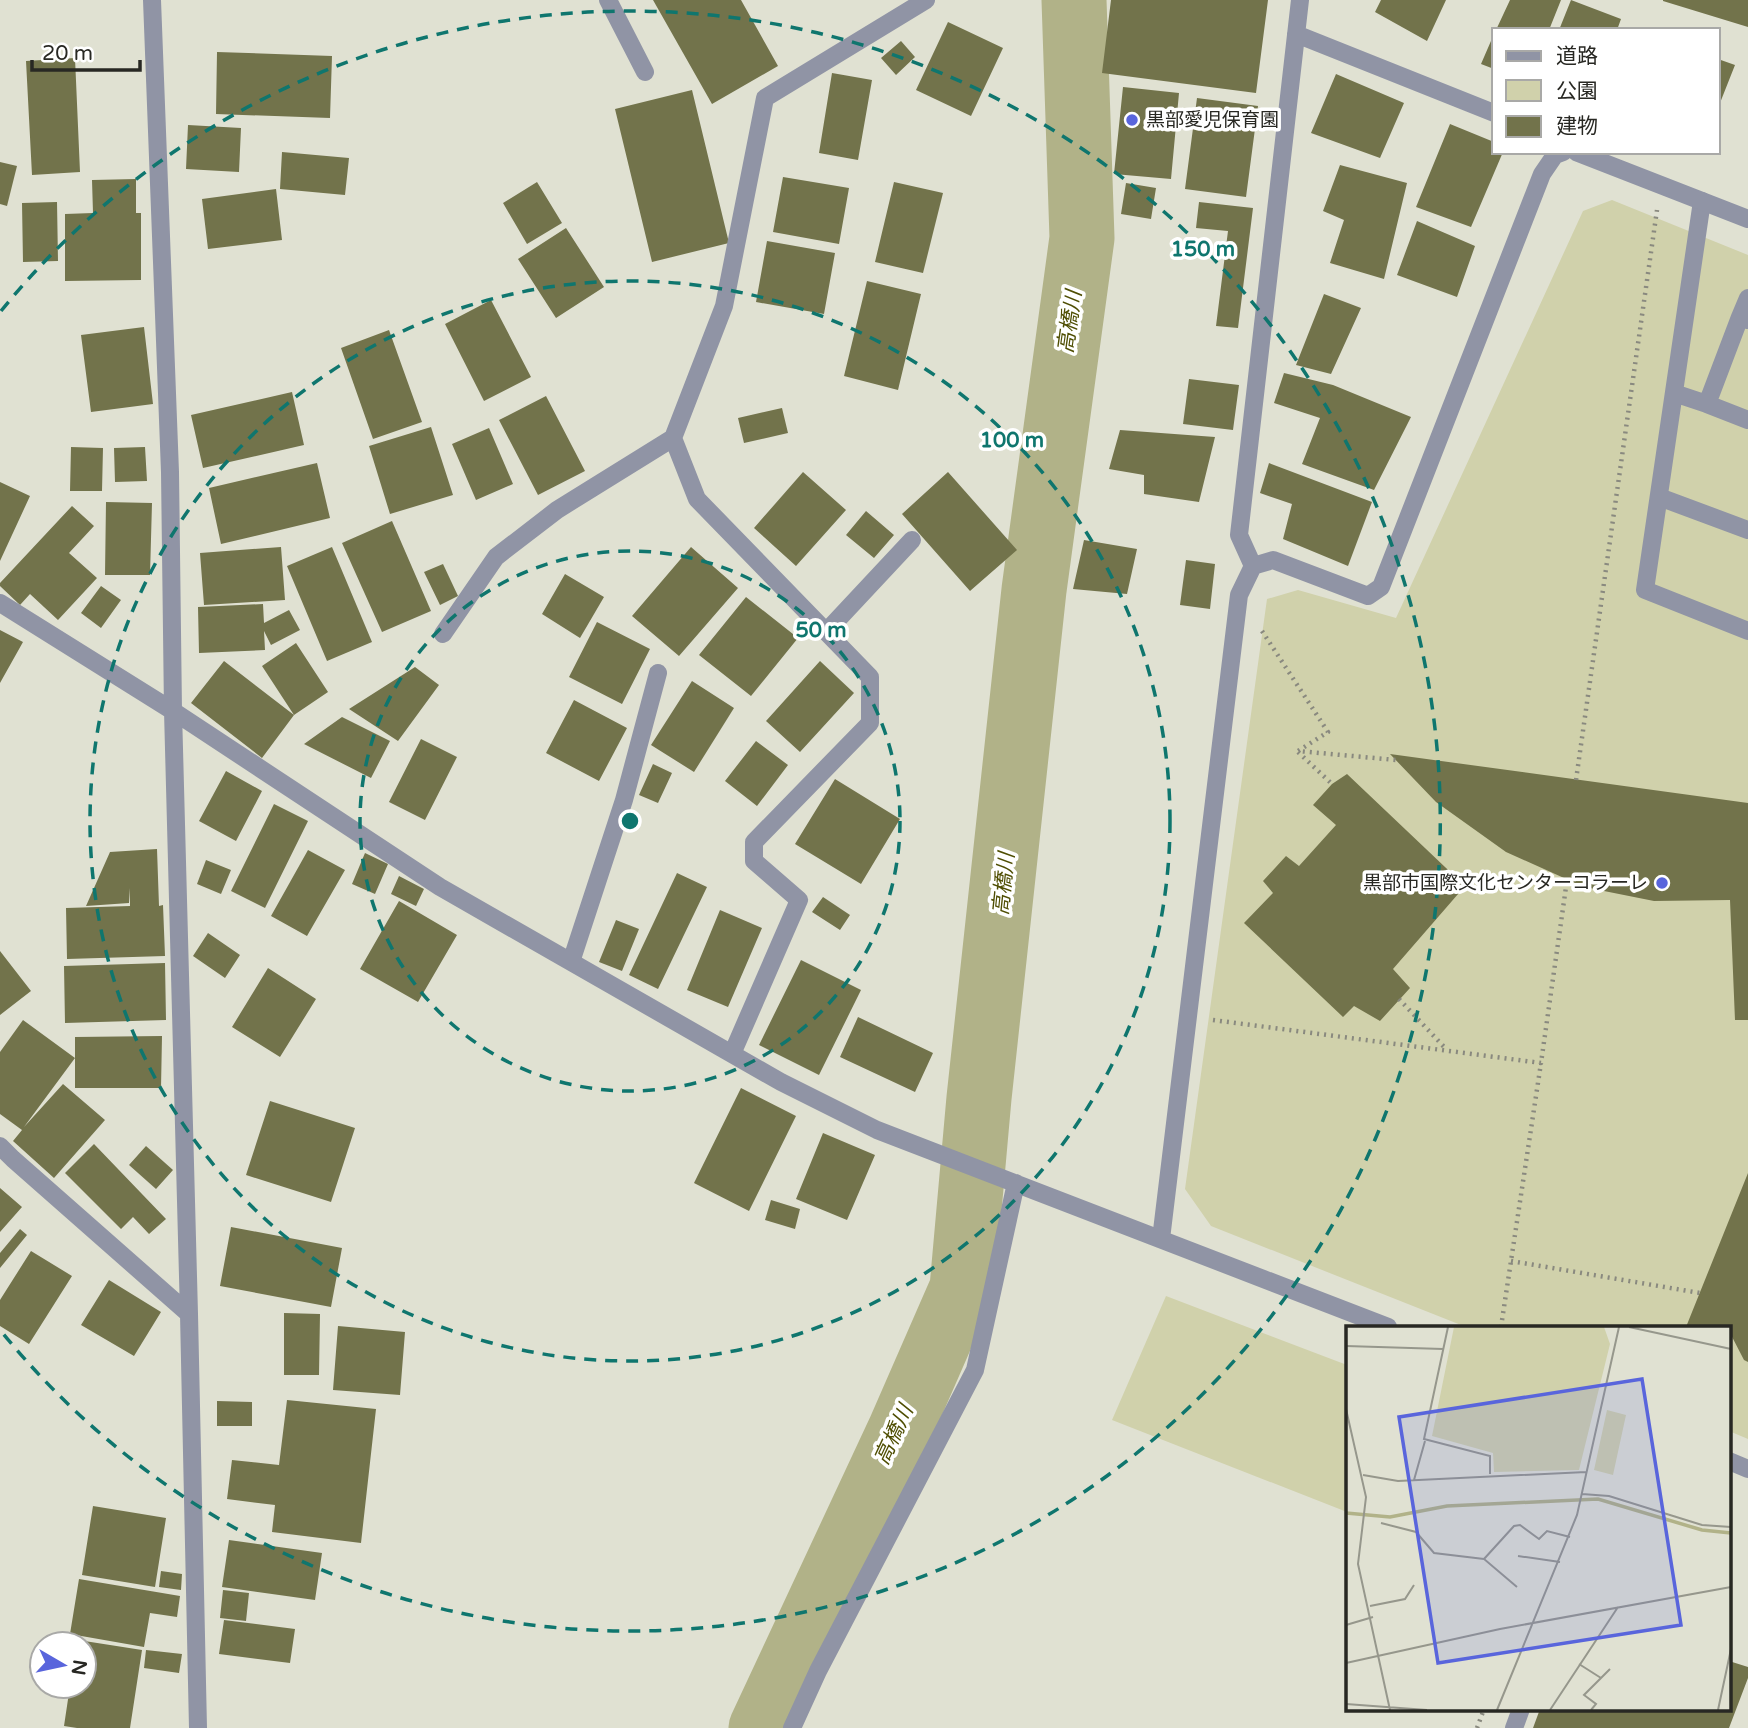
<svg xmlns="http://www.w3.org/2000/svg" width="1748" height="1728" viewBox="0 0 1748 1728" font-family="'Varela Round','Noto Sans JP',sans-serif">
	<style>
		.green { fill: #d0d1ab }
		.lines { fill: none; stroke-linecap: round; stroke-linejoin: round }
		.river { stroke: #b1b288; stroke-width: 65 }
		.building { fill: #72734b }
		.path { stroke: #89897f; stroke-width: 4.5; stroke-dasharray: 2 5; stroke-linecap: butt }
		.lane { stroke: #9094a5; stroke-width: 18 }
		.street { stroke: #9094a5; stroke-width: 18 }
		.ring { fill: none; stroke: #0f766e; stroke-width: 3.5; stroke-dasharray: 12 9 }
		.poi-dot { fill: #5965dc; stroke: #fff; stroke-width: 2.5 }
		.labels { text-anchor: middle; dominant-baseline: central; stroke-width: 7; stroke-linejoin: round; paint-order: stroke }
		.poi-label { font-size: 19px; fill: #282823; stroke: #fff; text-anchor: start }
		.water-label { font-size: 21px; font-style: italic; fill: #4f4e03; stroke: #fff }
		.inset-river { fill: none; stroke: #b1b288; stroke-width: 3.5 }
		.inset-road { fill: none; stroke: #96978c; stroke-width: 2 }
		.view { fill: #5965dc; fill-opacity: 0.15; stroke: #5965dc; stroke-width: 3.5 }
		.inset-edge { fill: none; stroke: #282823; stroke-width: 3.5 }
		.centre { fill: #0f766e; stroke: #fff; stroke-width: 3.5 }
		.ring-label { font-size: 21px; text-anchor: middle; font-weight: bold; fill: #0f766e; stroke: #fff; stroke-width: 7; stroke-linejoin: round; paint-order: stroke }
	</style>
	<rect width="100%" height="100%" fill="#e0e1d2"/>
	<!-- green -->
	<path class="green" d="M1612 200 1748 255V1439L1729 1431V1327H1466L1211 1226 1185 1189 1267 599 1298 590 1396 618 1583 211Z
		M1166 1296 1347 1365V1512L1112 1420Z"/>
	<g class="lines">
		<!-- river -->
		<path class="river" d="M761 1728 900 1430 962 1288 979 1098 1034 590 1082 238 1074 0"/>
	</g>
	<!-- building -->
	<path class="building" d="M653 0H741L778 66 712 104Z
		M1111 0H1268L1256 93 1102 73Z
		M1381 0H1446L1427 41 1375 12Z
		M1510 0H1561L1549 30H1496Z
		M1571 0 1621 19 1617 30H1559Z
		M1663 0H1748V27L1663 1Z
		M948 22 1003 48 971 116 916 90Z
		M1494 34V69L1481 64Z
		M901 41 915 57 896 75 881 58Z
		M217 52 332 56 330 118 216 114Z
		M75 58 80 172 32 175 26 61Z
		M1718 59 1735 65 1718 108Z
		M832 73 872 80 858 160 819 153Z
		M1336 74 1404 103 1380 158 1311 133Z
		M1123 87 1179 93 1171 179 1114 174Z
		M692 90 729 243 652 262 615 109Z
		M1197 98 1258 106 1246 197 1185 189Z
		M1450 124 1494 142V152H1503L1471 227 1416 207Z
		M188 125 241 128 239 172 186 169Z
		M282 152 349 158 345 195 280 189Z
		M0 162 17 166 7 206 0 204Z
		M1340 165 1407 183 1384 279 1330 263 1344 220 1323 211Z
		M783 177 849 188 839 244 773 232Z
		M136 179V213H141V280L65 281V214L93 213 92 180Z
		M537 182 562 223 527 244 503 203Z
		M894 182 943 193 923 273 875 262Z
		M1126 183 1156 188 1151 219 1121 214Z
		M276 189 282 240 208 249 202 199Z
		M57 202 58 261 23 262 22 203Z
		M1199 202 1253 208 1238 328 1216 326 1228 231 1196 228Z
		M1417 221 1475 246 1457 297 1397 275Z
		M566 228 604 287 556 318 518 259Z
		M767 241 835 253 824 314 756 302Z
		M867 281 921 294 898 390 844 376Z
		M1324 294 1361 308 1331 374 1296 365Z
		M491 300 531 377 484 401 445 324Z
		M144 327 153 404 91 412 81 335Z
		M389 330 422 422 373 439 341 348Z
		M1284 373 1333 385 1411 417 1374 490 1302 464 1320 418 1274 403Z
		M1189 379 1239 385 1233 430 1183 424Z
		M292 392 304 445 203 468 191 415Z
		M546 396 585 471 538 495 499 420Z
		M782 408 788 433 744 443 738 418Z
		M431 427 453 495 390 514 369 446Z
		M489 428 513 484 476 500 452 444Z
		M1120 430 1215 437 1199 502 1144 494V475L1109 469Z
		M71 447 103 448 102 491H70Z
		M145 447 147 481 115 482 114 448Z
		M317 463 330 518 221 544 209 488Z
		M1269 463 1372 502 1348 566 1283 539 1292 504 1260 493Z
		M803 472 846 510 796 566 754 528Z
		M948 472 1017 550 970 591 902 514Z
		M0 482 30 496 0 561Z
		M106 502 152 503 150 575H105Z
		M72 506 94 526 69 553 97 578 58 620 30 594 20 605 0 586V583Z
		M866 511 894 535 874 558 846 535Z
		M392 521 431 611 382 632 342 543Z
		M1084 540 1137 549 1127 594 1073 589Z
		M281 547 285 600 204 605 200 553Z
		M332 547 372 642 327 661 287 566Z
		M691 547 738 588 679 656 632 616Z
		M1186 560 1215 564 1210 609 1180 605Z
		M443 564 458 596 440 605 424 572Z
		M565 574 604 597 580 638 542 614Z
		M101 586 121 600 101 628 81 613Z
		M746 597 798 638 751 696 699 655Z
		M263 604 264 623 289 610 300 630 271 645 264 631 265 650 199 653 198 607Z
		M597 622 650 649 622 704 569 677Z
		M0 630 23 642 0 683Z
		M296 643 328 692 294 715 262 758 191 703 224 661 294 715 262 666Z
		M820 661 854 693 800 752 766 721Z
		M415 667 439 685 398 741 349 709Z
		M692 681 734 708 694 772 651 745Z
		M574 700 627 728 599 781 546 753Z
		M342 717 390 741 371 778 304 744Z
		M421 739 457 757 425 820 389 802Z
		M756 741 788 765 757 806 725 781Z
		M1390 754 1748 803V1020H1735L1730 900 1654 901 1584 887 1506 852 1436 802Z
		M653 764 672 773 658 803 639 795Z
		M226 771 262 791 236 841 199 821Z
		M1347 774 1465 886 1393 969 1410 988 1380 1021 1354 1006 1343 1017 1244 923 1273 893 1263 881 1286 856 1299 866 1336 825 1313 805 1332 784Z
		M835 779 900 819 861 884 795 844Z
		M274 804 308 821 265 908 231 891Z
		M157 849 159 906 163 905 165 956 67 959 66 908 130 906V888L129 903 86 906 110 852Z
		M308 850 345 870 307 936 271 916Z
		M365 853 388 864 375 894 352 884Z
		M206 860 231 870 221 894 197 884Z
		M677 873 707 887 658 989 629 975Z
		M399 876 424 889 416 906 391 894Z
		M823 897 850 915 840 930 812 912Z
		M399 901 457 935 418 1002 360 969Z
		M720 910 762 928 728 1007 687 990Z
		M616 920 639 929 622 971 599 962Z
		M208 933 240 955 225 978 193 956Z
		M0 951 31 991 0 1015Z
		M801 960 861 990 819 1075 759 1045Z
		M165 963 166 1020 65 1023 64 966Z
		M268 968 316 999 280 1057 232 1027Z
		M858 1017 933 1053 915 1092 840 1057Z
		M23 1020 75 1058 24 1127 63 1084 105 1120 54 1178 13 1141 22 1130 0 1114V1052Z
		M162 1036 161 1088H75V1037Z
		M741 1088 796 1116 749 1211 694 1183Z
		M270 1101 355 1128 331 1202 246 1175Z
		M823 1133 875 1155 847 1220 796 1199Z
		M94 1144 166 1219 149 1234 133 1217 121 1229 65 1173Z
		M146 1146 173 1170 156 1189 129 1165Z
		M1748 1173V1362L1744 1360 1729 1331V1327L1726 1326 1725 1327H1686Z
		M0 1188 22 1207 0 1232Z
		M771 1200 800 1209 795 1229 765 1220Z
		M231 1227 342 1248 331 1307 220 1286Z
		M20 1229 27 1235 0 1268V1253Z
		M31 1251 72 1276 29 1344 0 1326V1300Z
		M109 1280 161 1312 134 1356 81 1325Z
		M284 1313 320 1314 319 1375H284Z
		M338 1326 405 1332 400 1395 333 1390Z
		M287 1400 376 1409 361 1543 272 1532 275 1505 227 1499 232 1460 279 1465Z
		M217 1401 252 1402V1426H217Z
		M93 1506 166 1518 155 1587 82 1575Z
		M229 1540 322 1553 315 1600 222 1587Z
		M161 1571 182 1574 181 1590 159 1587Z
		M79 1579 180 1596 177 1617 150 1613 144 1647 70 1634Z
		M223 1590 249 1593 246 1621 220 1618Z
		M224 1620 295 1629 290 1663 219 1654Z
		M78 1640 142 1650 130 1728H77L64 1726 70 1686H84V1644H77Z
		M146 1650 182 1654 179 1673 144 1668Z
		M1729 1661 1748 1667V1678L1729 1728H1533L1540 1709H1729Z"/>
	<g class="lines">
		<!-- path -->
		<path class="path" d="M1262 631 1328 732 1298 751 1396 760
			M1298 752 1332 784
			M1576 780 1657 210
			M1399 999 1447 1050
			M1213 1020 1541 1063 1567 880
			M1511 1261 1700 1293
			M1501 1327 1541 1063
			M1477 1728 1484 1709"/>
		<!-- lane -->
		<path class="lane" d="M608 0 645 72
			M1702 201 1645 590 1748 631
			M1748 298 1740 317 1748 320
			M1740 317 1707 404 1748 420
			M1674 393 1707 404
			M1659 497 1748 530
			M826 632 912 540
			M1514 1728 1521 1709"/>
		<!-- street -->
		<path class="street" d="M152 0 170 472 173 711 189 1314 198 1728
			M1296 34 1494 113
			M1576 152 1748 219
			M673 438 724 306 765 98 926 0
			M1253 566 1273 560 1368 596 1381 587 1542 174 1555 155 1563 152
			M0 603 173 711 440 887 781 1082 877 1130 1388 1327
			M443 634 496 557 557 510 673 438 697 499 870 677V723L754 842V861L799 900 732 1054
			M571 962 624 800 658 673
			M0 1146 13 1159 189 1314
			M1161 1239 1239 595 1253 566 1239 535 1300 0
			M1729 1461 1748 1469
			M792 1728 818 1671 975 1370 1016 1183"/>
	</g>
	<!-- distance rings -->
	<g class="ring">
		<circle cx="630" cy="821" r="270"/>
		<circle cx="630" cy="821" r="540"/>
		<path d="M1 311A810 810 0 1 1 1 1331"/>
	</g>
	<!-- markers -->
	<g class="poi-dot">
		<circle cx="1132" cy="120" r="7"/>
		<circle cx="1662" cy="883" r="7"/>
	</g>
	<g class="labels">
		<!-- poi labels -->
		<g class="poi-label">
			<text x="1146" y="120">黒部愛児保育園</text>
			<text x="1648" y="883" text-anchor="end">黒部市国際文化センターコラーレ</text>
		</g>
		<!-- water labels -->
		<g class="water-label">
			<text transform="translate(1070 322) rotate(-82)">高橋川</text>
			<text transform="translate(1004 884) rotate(-84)">高橋川</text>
			<text transform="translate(894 1435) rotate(-65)">高橋川</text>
		</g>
	</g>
	<!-- overview -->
	<g transform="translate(1346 1326)">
		<rect width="385" height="385" fill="#e0e1d2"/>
		<path d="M108 1H258L264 18 233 144 148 146 147 127 86 110ZM261 84 280 89 267 149 248 144Z" fill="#d0d1ab"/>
		<path class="inset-river" d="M0 187 44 191 101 180 252 173 356 204 385 207"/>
		<path class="inset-road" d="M102 1 78 113 144 130V148M283 1 385 23M0 20 97 23M0 83 20 171 12 238 44 384M17 149 52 155 240 146M68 154 79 115M236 168 263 170 356 199 385 201M35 197 70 206 88 227 138 233M172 230 214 236M171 261 138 233 168 200 174 199 193 213 201 205 224 211M24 280 59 273 68 259M0 299 27 291M0 337 154 303 385 261M233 338 255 352M0 378 81 384M151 384 231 189 273 1M204 384 272 281M245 384 250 378 238 369 264 343M372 384 385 323"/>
		<path class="view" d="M296 53 335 299 92 337 53 91Z"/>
		<rect width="385" height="385" class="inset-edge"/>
	</g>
	<circle cx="630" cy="821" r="10" class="centre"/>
	<g class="ring-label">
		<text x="1203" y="256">150 m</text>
		<text x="1012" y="447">100 m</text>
		<text x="821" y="637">50 m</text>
	</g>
	<!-- legend -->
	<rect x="1492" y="28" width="228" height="126" fill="#ffffff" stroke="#a9a9a7" stroke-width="2"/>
	<rect x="1506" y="51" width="35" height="10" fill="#9094a5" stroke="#a9a9a7" stroke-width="2"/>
	<text x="1556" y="63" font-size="21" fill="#282823">道路</text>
	<rect x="1506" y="80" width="35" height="21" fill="#d0d1ab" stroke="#a9a9a7" stroke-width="2"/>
	<text x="1556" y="98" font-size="21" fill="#282823">公園</text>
	<rect x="1506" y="116" width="35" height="21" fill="#72734b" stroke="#a9a9a7" stroke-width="2"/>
	<text x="1556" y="133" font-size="21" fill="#282823">建物</text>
	<!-- north arrow -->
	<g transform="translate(63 1665) rotate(99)"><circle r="33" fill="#ffffff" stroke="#a9a9a7" stroke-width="2"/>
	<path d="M0-5L12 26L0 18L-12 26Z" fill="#5965dc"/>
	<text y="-10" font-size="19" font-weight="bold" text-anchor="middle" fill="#282823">N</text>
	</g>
	<!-- scale -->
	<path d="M32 60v10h108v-10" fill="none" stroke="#282823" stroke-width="3.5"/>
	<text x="42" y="60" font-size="21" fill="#282823" stroke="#ffffff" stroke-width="5" paint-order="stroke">20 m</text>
</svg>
